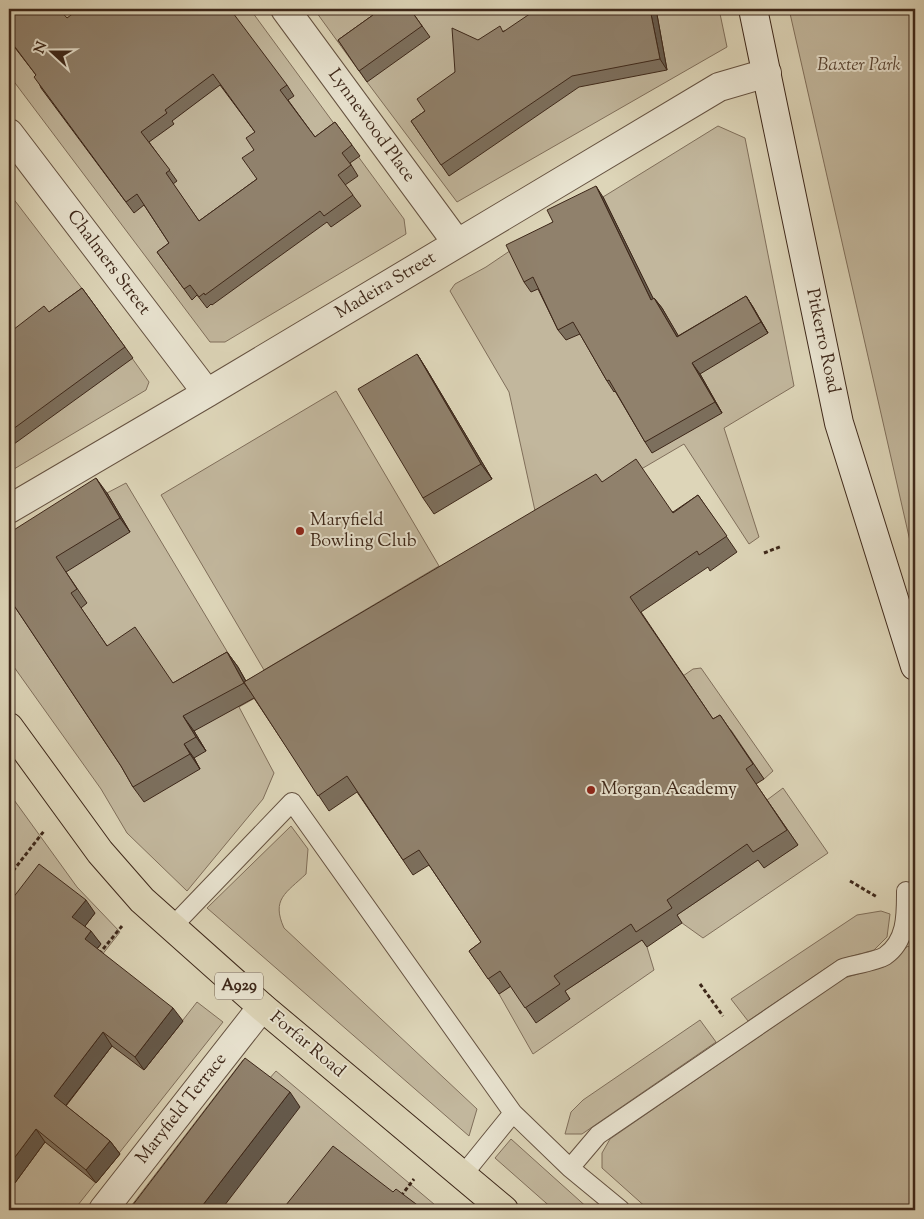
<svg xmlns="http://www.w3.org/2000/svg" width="924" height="1219" viewBox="0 0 924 1219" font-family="'Sorts Mill Goudy',serif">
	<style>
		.green { fill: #c2b79d; stroke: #806f5b }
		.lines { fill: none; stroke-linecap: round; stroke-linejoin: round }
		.lane-casing { stroke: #655241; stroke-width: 20 }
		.street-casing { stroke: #655241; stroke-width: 30 }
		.secondary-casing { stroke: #3d2719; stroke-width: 30 }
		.primary-casing { stroke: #3d2719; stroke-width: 30 }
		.path { stroke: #3d2719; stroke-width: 3; stroke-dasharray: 4 2.5; stroke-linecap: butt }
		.lane { stroke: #e9e4d1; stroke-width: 18 }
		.street { stroke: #e9e4d1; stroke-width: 28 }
		.secondary { stroke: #e9e4d1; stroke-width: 28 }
		.primary { stroke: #ddd5b8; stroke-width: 28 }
		.wall { fill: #7c6f5d; stroke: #3d2719; fill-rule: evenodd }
		.shaded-wall { fill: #655a4c; stroke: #3d2719 }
		.building { fill: #90816c; stroke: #3d2719; fill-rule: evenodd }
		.poi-dot { fill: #8f2418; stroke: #e9e4d1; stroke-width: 2 }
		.labels { text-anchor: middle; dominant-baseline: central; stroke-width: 4; stroke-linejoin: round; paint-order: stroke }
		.shield { fill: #e9e4d1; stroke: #716050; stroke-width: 1 }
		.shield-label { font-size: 16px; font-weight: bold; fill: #3d2719 }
		.park-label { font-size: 18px; font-style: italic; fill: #584433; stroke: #e9e4d1 }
		.street-label { font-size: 18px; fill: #3d2719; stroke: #e9e4d1 }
		.poi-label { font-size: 18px; fill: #3d2719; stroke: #e9e4d1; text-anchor: start }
	</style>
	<rect width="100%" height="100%" fill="#ddd5b8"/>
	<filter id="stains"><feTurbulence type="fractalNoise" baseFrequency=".004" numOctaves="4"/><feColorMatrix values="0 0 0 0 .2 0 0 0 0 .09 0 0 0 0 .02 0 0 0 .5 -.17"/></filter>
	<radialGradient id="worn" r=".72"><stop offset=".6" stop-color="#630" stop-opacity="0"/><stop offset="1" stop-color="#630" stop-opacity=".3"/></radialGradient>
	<!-- green -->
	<path class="green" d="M9 9H250L404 219 406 234 225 342H210L9 75Z
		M314 9H719L727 47 457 202 367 82Z
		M789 9H915V563Z
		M718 126 745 138 794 386 724 428 759 537 749 544 684 444 539 529 509 392 450 291 455 284 486 267 554 221 603 197Z
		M9 193 90 299 149 382 146 390 9 472Z
		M336 391 439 566 264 670 161 495Z
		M126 483 255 698 239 707 274 773 263 799 187 891 127 833 101 789 9 660V554L107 493Z
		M701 668 773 771 764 779 731 730 723 735 683 676 693 669Z
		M783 788 828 853 703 938 682 923 677 915 758 860 764 867 798 845 767 800Z
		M9 793 77 887 120 932 9 1073Z
		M291 826 308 849 306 874C286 893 271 899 284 928L477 1109 469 1136 207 908Z
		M881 911 890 914 887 937 874 950 838 960 748 1021 731 999 857 915Z
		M642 940 647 947 654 970 533 1054 499 994 511 986 570 999 565 991Z
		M908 946 915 951V1210H649L602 1168V1153L610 1139 844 978 886 966Z
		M197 1002 223 1022 74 1210H9V1105L120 1018 144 1070Z
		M700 1020 716 1042 582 1134H565L571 1112 583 1100Z
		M243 1060 269 1079 276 1071 441 1210H128Z
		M511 1139 590 1210H554L495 1158Z"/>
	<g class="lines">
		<defs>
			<path id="lane" d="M172 927 292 802 513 1113 570 1168 621 1210
				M570 1168 598 1135 843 968C853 965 877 961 885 956 907 941 906 914 906 891
				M462 1176 513 1113"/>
			<path id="street" d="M285 9 457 243
				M9 133 207 393
				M9 509 207 393 719 87 767 73
				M103 1210 262 1007"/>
			<path id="secondary" d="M753 9 839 423 915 666"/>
			<path id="primary" d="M9 727 100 852 142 900 262 1007 504 1210"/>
		</defs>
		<!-- lane casing -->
		<use href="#lane" class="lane-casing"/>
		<!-- street casing -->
		<use href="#street" class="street-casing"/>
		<!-- secondary casing -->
		<use href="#secondary" class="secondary-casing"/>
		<!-- primary casing -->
		<use href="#primary" class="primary-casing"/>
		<!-- path -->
		<path class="path" d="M764 553 782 546
			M9 876 44 831
			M850 881 877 897
			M99 954 122 926
			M700 984 723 1016
			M401 1196 414 1179"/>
		<!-- lane -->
		<use href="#lane" class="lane"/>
		<!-- street -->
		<use href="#street" class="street"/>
		<!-- secondary -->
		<use href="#secondary" class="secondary"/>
		<!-- primary -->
		<use href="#primary" class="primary"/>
	</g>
	<!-- wall -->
	<path class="wall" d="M9 9 67 18 287 85 294 96 288 100 315 137 335 122 360 156 350 163 358 176 345 185 361 206 331 227 327 222 212 305 211 304 207 308 197 295 192 300 157 252 169 243 144 205 134 213 41 88 36 75 9 40ZM220 85 255 132 254 150 257 179 199 221 173 184 177 181 149 142 174 124 172 121Z
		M368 9H410L430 37 367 82 338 40 373 15Z
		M656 9 667 70 579 87 449 176 411 121 425 111 455 72 478 40 504 31Z
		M603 197 653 299 654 298 662 308 678 336 746 296 753 307 768 333 700 374 722 413 652 453 645 442 615 391 614 392 607 381 580 334 566 340 558 330 538 289 531 292 524 282Z
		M82 288 133 358 14 444 9 436V333L49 312Z
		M417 354 427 370 492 479 434 514 423 498Z
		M9 460 14 468 9 472Z
		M602 482 673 512 698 495 737 552 710 571 708 567 641 612 713 719 720 715 764 779 756 784 798 845 764 868 758 860 677 915 682 923 647 947 642 940 565 991 570 999 536 1023 511 986 499 994 469 951 481 942 429 865 413 875 357 792 329 811 254 698 194 731 206 751 194 758 200 769 144 802 133 787 121 766 9 598 107 493 130 532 66 572 87 603 81 608 107 646 173 683 227 652 238 667 246 681Z
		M9 903 95 913 85 926 101 944 97 949 183 1021 144 1070 112 1046 66 1106 110 1141 120 1154 96 1183 45 1142 9 1191Z"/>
	<!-- shaded-wall -->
	<path class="shaded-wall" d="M650 9H656L667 70 660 59Z
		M596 186 603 197 659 310 651 300Z
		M746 296 753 307 768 333 761 322Z
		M654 298 662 308 685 347 677 337Z
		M417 354 427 370 492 479 481 464Z
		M692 363 700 374 722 413 715 402Z
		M96 478 107 493 130 532 120 518Z
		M227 652 238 667 255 698 244 683Z
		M183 716 194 731 206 751 196 737Z
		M184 744 194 758 200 769 190 754Z
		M86 900 95 913 82 930 72 917Z
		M91 931 101 944 94 952 85 939Z
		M173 1008 183 1021 144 1070 135 1057Z
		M103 1032 112 1046 63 1109 54 1096Z
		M290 1092 300 1107 221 1210H199Z
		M36 1129 45 1142 9 1191V1165Z
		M110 1141 120 1154 96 1183 86 1170Z"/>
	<!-- building -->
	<path class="building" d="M9 9H59L67 18 79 9H230L287 85 280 90 315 137 335 122 352 145 342 153 351 165 338 175 353 195 324 216 320 211 205 295 204 293 199 297 190 285 184 289 157 252 169 243 137 194 126 202 34 77 36 75 9 39ZM213 74 255 132 246 138 254 150 242 158 257 179 199 221 166 173 170 170 141 132 167 113 165 110Z
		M368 9H410L422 26 359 71 338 40 373 15Z
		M537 9H650L660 59 572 76 441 165 411 121 425 111 417 99 455 72 452 28 478 40 500 26 503 32Z
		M596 186 651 300 654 298 677 337 746 296 761 322 692 363 715 402 645 442 609 380 607 381 573 322 558 330 533 277 524 282 506 245 553 222 547 210Z
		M82 288 125 347 9 432V333L44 306 49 312Z
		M417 354 481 464 423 498 358 389Z
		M636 459 673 513 698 495 727 536 699 555 697 551 630 597 713 719 720 715 753 764 746 769 787 830 753 852 747 844 667 900 672 908 636 932 631 924 554 976 560 984 525 1008 500 971 488 979 469 951 481 942 419 850 403 860 347 776 318 796 244 682 596 474 602 482Z
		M96 478 120 518 56 557 77 589 71 593 107 646 135 627 173 683 227 652 244 683 183 716 196 737 184 744 190 754 133 787 121 766 9 598V533Z
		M39 864 86 900 72 917 91 931 85 939 173 1008 135 1057 103 1032 54 1096 110 1141 86 1170 36 1129 9 1165V903Z
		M245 1058 290 1092 199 1210H129Z
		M333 1146 393 1192 396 1189 424 1210H282Z"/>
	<!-- markers -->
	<g class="poi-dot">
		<circle cx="300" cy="531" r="5"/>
		<circle cx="591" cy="790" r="5"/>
	</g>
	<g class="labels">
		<!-- shield labels -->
		<rect class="shield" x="215" y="972.5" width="48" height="27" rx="4"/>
		<g class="shield-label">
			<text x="239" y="986">A929</text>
		</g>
		<!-- park labels -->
		<g class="park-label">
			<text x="859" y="66">Baxter Park</text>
		</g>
		<!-- street labels -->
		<g class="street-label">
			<text transform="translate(371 126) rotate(54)">Lynnewood Place</text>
			<text transform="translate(108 263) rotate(53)">Chalmers Street</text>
			<text transform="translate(386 286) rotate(-31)">Madeira Street</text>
			<text transform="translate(822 341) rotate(78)">Pitkerro Road</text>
			<text transform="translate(307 1045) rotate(40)">Forfar Road</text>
			<text transform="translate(182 1109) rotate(-52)">Maryfield Terrace</text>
		</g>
		<!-- poi labels -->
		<g class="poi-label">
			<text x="310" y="521">Maryfield<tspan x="310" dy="21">Bowling Club</tspan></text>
			<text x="601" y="790">Morgan Academy</text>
		</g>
	</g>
	<!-- margin -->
	<rect width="924" height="1219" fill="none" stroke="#ddd5b8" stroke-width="30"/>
	<rect x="10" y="10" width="904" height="1199" fill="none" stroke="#3d2719" stroke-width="2.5"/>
	<rect x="15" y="15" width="894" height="1189" fill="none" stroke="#3d2719"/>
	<!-- north arrow -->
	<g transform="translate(52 52) rotate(291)" stroke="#e9e4d1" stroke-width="4" paint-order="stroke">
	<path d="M0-4L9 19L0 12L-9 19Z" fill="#3d2719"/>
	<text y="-8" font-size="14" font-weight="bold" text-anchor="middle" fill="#3d2719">N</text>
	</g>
	<rect width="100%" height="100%" filter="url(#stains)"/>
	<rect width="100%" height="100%" fill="url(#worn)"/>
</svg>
